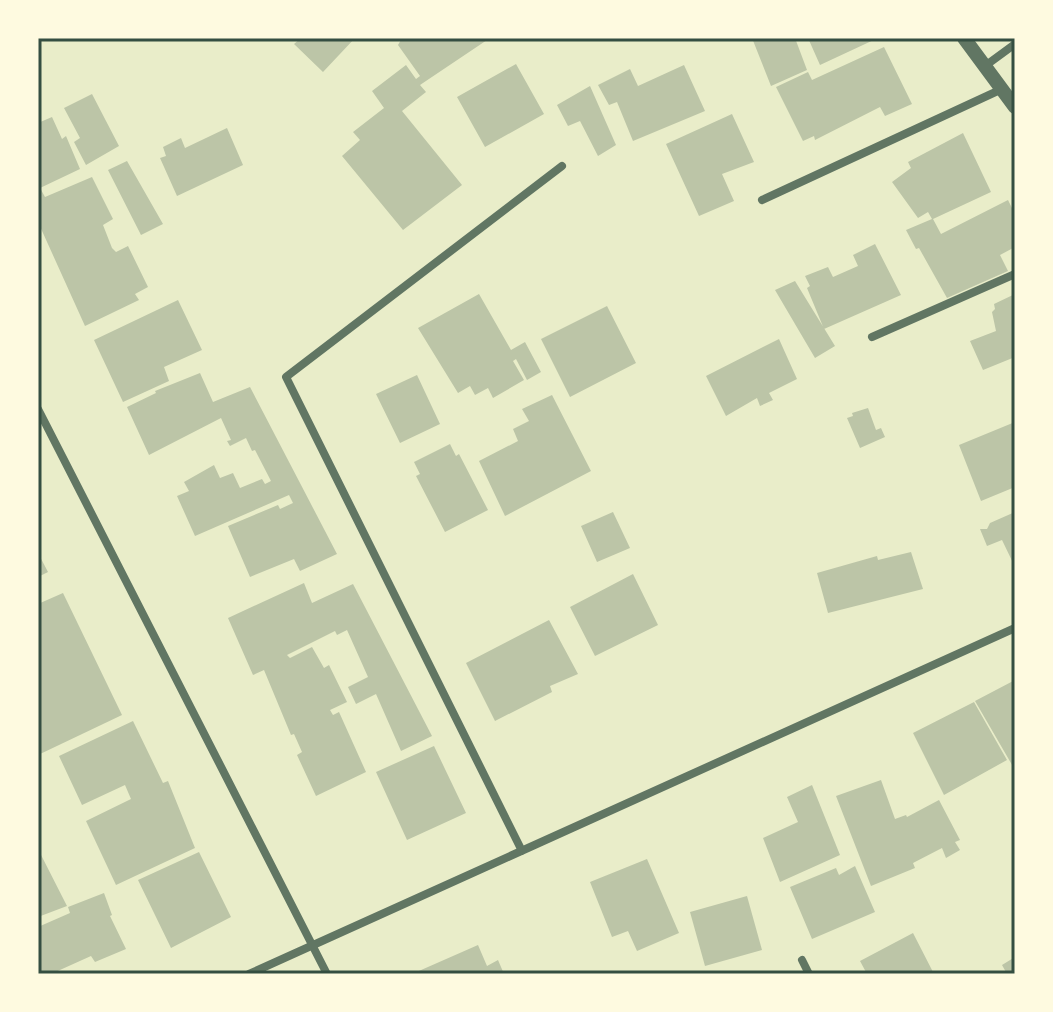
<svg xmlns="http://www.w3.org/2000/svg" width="1053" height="1012" viewBox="0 0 1053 1012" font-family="'Work Sans',sans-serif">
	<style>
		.building { fill: #bcc5a7 }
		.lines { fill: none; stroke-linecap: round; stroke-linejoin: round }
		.minor { stroke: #617663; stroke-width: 8 }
		.tertiary { stroke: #617663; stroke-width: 14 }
		.neatline { fill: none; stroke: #344e41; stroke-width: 3 }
	</style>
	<rect width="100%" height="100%" fill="#e9edc9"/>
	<!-- building -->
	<path class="building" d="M301 38H355L323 72 294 44Z
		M402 38H490L420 85 426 92 402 111 462 185 403 230 342 156 360 140 353 132 384 108 372 91 406 65 416 79 420 76 398 45Z
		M752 38H795L807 70 771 86Z
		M808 38H878L820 65Z
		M884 47 912 104 885 116 880 107 815 140 814 136 803 141 776 87 808 72 812 80Z
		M516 64 544 114 485 147 457 97Z
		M684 65 705 111 633 141 617 102 609 105 598 85 630 69 638 86Z
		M590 86 616 145 598 156 580 121 568 126 557 105Z
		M92 94 119 146 86 165 74 142 80 138 64 108Z
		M732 114 754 162 722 174 734 201 699 216 666 144Z
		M52 117 62 139 66 136 80 169 40 188 45 197 92 177 113 219 103 225 112 248 116 252 128 246 148 287 135 294 139 300 85 326 38 222V123Z
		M227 128 243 165 177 196 160 158 166 156 163 147 181 138 185 148Z
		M963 133 991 192 933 219 941 234 1008 200 1015 214V247L1000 255 1008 271 947 298 919 248 916 249 906 230 932 219 928 212 918 218 892 182 911 168 908 162Z
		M127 161 163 224 141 235 108 170Z
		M875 244 901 295 824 329 807 288 810 286 805 276 828 267 833 277 858 266 853 255Z
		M795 281 835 346 815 358 775 290Z
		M479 294 511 350 525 342 541 372 527 380 516 359 513 361 524 380 493 398 488 388 475 395 470 386 458 393 418 328Z
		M1015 294V357L983 370 970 341 996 331 992 312 995 309 994 304Z
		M178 300 202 350 164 367 169 381 123 402 94 340Z
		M607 306 636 363 570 397 541 339Z
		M779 339 797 379 769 393 773 400 760 406 757 398 726 416 706 376Z
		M200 373 213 402 250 387 337 554 300 571 294 559 250 577 228 526 278 505 280 509 293 503 289 495 195 536 177 496 189 491 184 482 214 465 220 478 233 473 240 488 262 479 265 484 271 481 255 450 252 451 246 438 230 446 227 441 231 440 221 418 149 455 127 407 156 393 155 391Z
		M417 375 440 424 400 443 376 394Z
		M552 395 591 471 505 516 479 461 518 441 513 429 529 421 522 409Z
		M868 408 876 430 881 428 885 437 860 448 847 418 853 416 852 413Z
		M1015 422V487L981 501 959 445Z
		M450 444 456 456 459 454 488 510 445 532 416 476 420 474 414 462Z
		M613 512 630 548 597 562 581 526Z
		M1015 512V567L1002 540 987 546 980 529H987L990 523Z
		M911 552 923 589 828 613 817 573 877 556 878 560Z
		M38 553 48 572 38 577Z
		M633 574 658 625 595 656 570 607Z
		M304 583 312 603 353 584 432 736 401 751 376 694 356 704 348 687 368 677 347 630 337 635 335 631 287 655 290 658 312 647 324 668 329 665 347 702 330 710 333 715 339 712 366 772 316 796 297 755 302 752 294 734 291 735 264 670 253 675 228 618Z
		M63 593 122 715 38 755V604Z
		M549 620 578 674 550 686 552 692 495 721 466 663Z
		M1015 680V770L975 701Z
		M974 702 1007 760 944 795 913 733Z
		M133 721 163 783 168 781 195 848 116 885 86 821 131 799 125 785 82 805 59 756Z
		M434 746 466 813 407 840 376 772Z
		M881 780 895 819 906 815 907 817 939 800 960 840 955 842 960 850 946 858 942 848 913 863 915 868 871 886 836 796Z
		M812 785 840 855 780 882 763 838 798 822 787 797Z
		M38 849 67 906 38 917Z
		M199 852 231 917 171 948 138 880Z
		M647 859 679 933 637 951 628 931 612 937 590 882Z
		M855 866 875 912 812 939 790 887 836 868 839 875Z
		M104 893 112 915 110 916 126 949 95 962 91 956 51 974H38V927L70 913 68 907Z
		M747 896 762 950 705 966 690 912Z
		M913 933 934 974H867L860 961Z
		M478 945 487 966 498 960 504 974H412Z
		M1015 957V974H1007L1002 965Z"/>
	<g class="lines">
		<!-- minor -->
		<path class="minor" d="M985 66 1015 44
			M762 200 1002 89
			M872 337 1015 274
			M38 409 327 974
			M522 851 286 377 562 166
			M802 960 809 974
			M249 974 1015 628"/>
		<!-- tertiary -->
		<path class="tertiary" d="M964 38 1015 107"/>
	</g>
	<!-- border -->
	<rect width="1053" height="1012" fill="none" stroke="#fefae0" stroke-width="80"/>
	<rect x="40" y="40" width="973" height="932" class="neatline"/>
</svg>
